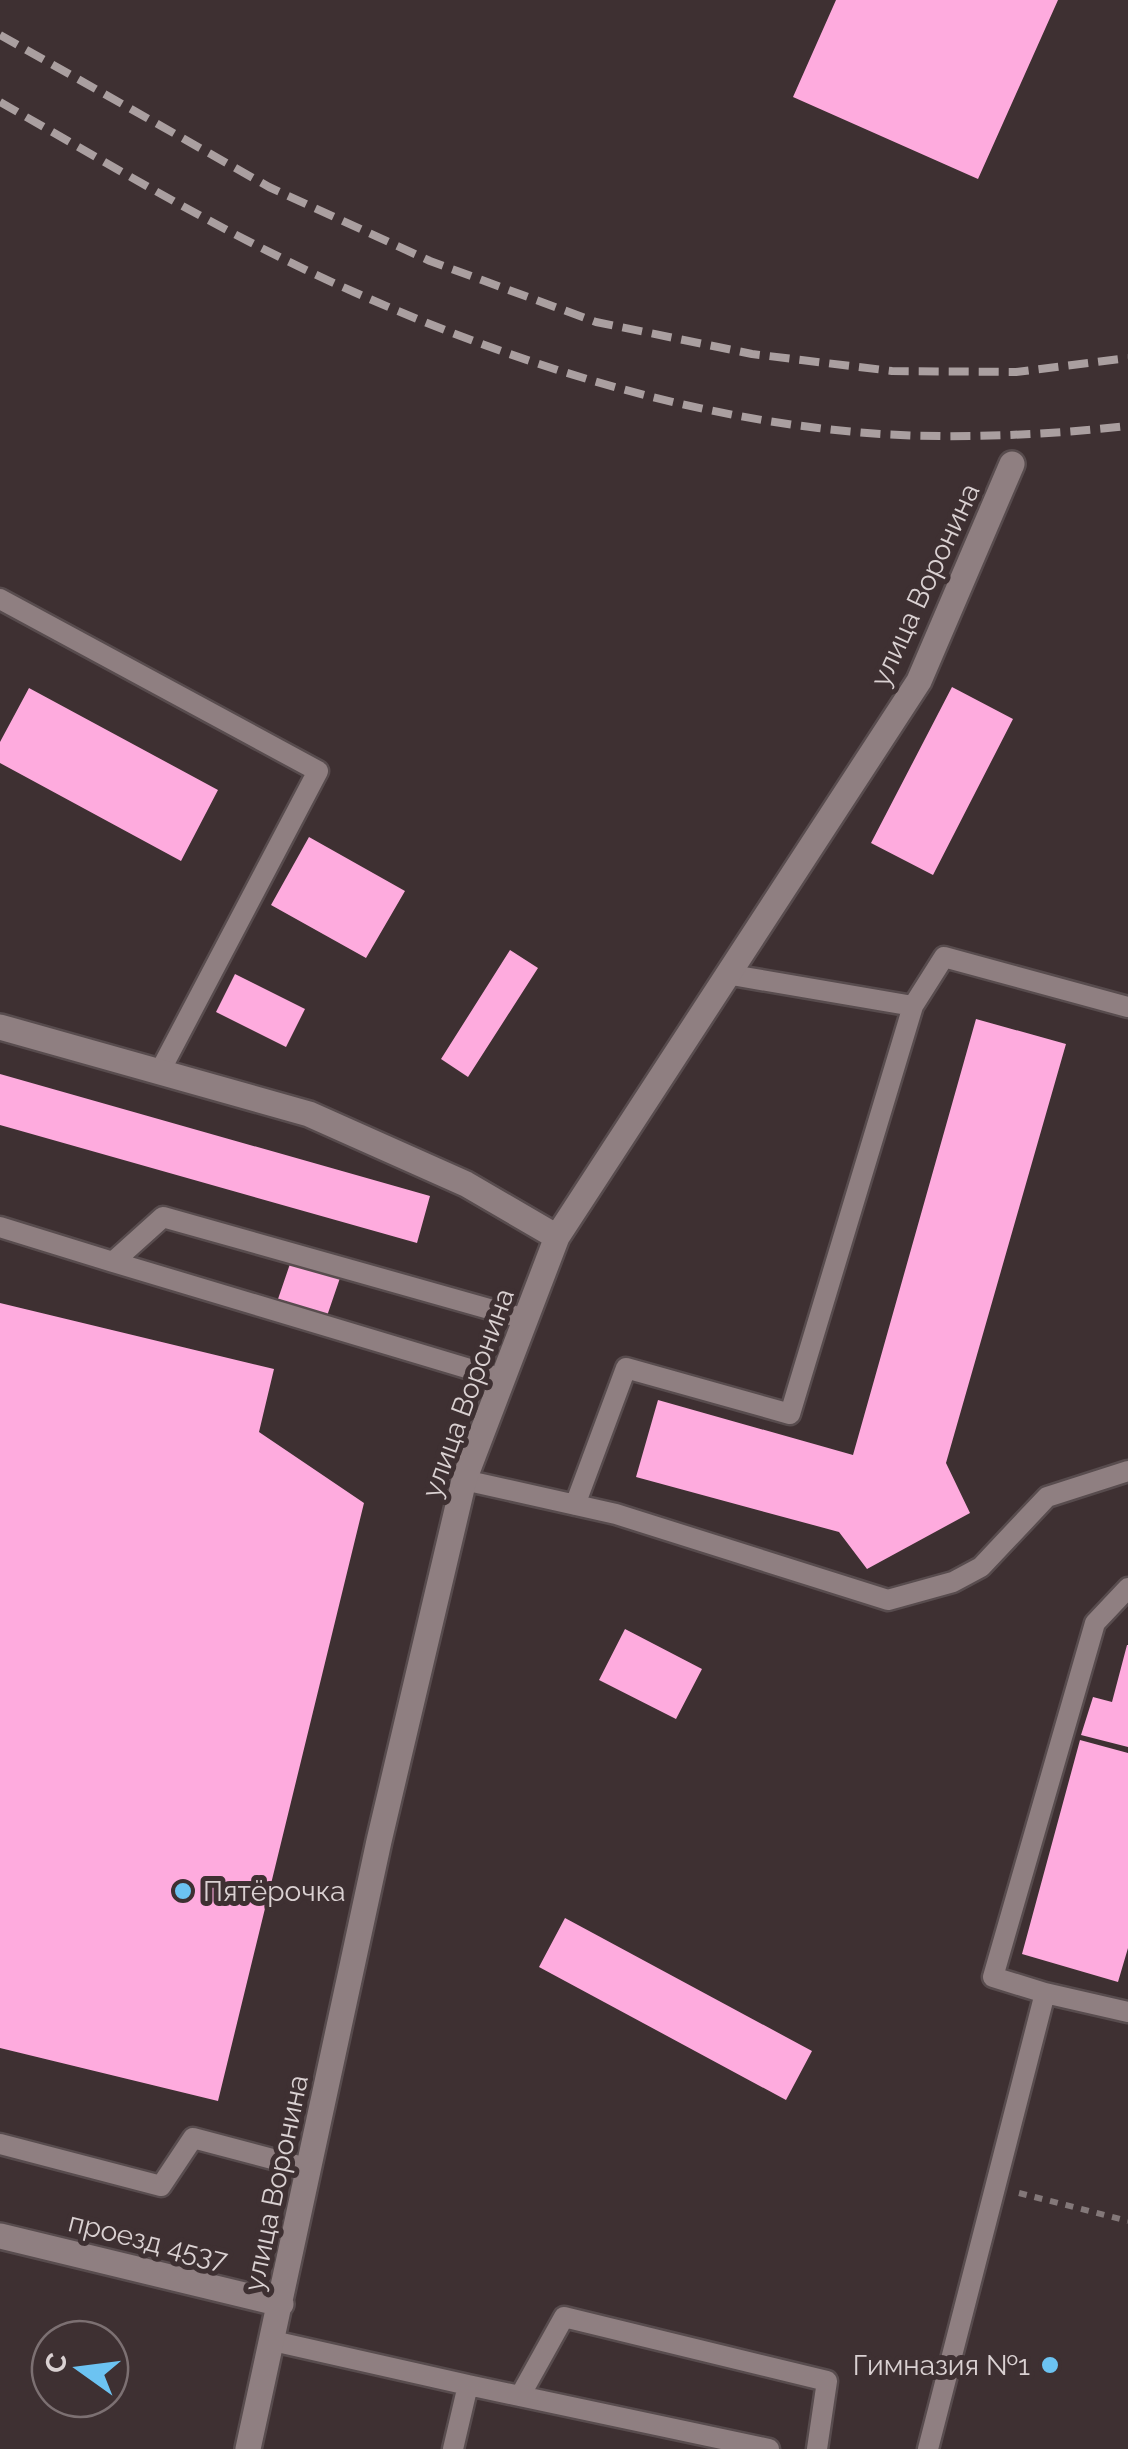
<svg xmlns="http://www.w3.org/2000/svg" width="1128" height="2449" viewBox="0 0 1128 2449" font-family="Raleway,sans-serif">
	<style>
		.building { fill: #feabde }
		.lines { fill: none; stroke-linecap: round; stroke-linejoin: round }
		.service-casing { stroke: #584c4e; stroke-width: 25 }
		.minor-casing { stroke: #584c4e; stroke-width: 30 }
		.path { stroke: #837879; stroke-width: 6; stroke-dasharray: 8 8; stroke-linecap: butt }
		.service { stroke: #8f7f81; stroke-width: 20 }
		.minor { stroke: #8f7f81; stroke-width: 25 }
		.rail { stroke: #aa9fa0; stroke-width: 8; stroke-dasharray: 20 10; stroke-linecap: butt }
		.poi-dot { fill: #6cc3f2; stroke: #3e3032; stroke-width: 4 }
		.labels { text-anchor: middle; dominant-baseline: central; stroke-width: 10; stroke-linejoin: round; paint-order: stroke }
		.street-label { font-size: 28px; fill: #dad1d2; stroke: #3e3032 }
		.poi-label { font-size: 28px; fill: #dad1d2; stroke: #3e3032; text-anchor: start }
	</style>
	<rect width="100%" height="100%" fill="#3e3032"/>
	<!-- building -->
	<path class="building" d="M836 0H1058L978 179 793 97Z
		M952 687 1013 719 933 875 871 843Z
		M29 688 218 790 181 861 0 763V742Z
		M309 837 405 891 366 958 271 905Z
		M510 950 538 968 468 1077 441 1059Z
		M235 974 305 1009 286 1047 216 1012Z
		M976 1019 1066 1044 946 1463 970 1513 867 1569 839 1532 636 1477 658 1400 853 1455Z
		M0 1074 430 1196 417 1243 0 1125Z
		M291 1261 340 1278 327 1316 278 1299Z
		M0 1303 274 1369 259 1432 364 1503 218 2101 0 2048Z
		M625 1629 702 1669 676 1719 599 1680Z
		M1127 1645H1128V1747L1081 1735 1093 1697 1112 1702Z
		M1080 1740 1128 1753V1948L1118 1982 1022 1954Z
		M565 1918 812 2051 786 2100 539 1967Z"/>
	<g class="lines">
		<defs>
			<path id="service" d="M0 599 318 771 159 1073
				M726 974 913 1006 944 957 1128 1007
				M0 1227 113 1262 163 1217 525 1319
				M113 1262 503 1379
				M464 1480 616 1514 888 1600 953 1582 981 1567 1047 1497 1128 1471
				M575 1505 626 1368 790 1414 913 1006
				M1045 1993 1128 2012
				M0 2144 161 2186 193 2138 310 2169
				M273 2341 468 2385 453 2449
				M468 2385 769 2449
				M520 2396 564 2317 827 2381 817 2449
				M928 2449 1045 1993 993 1977 1095 1623 1128 1588"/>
			<path id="minor" d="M0 1027 309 1114 466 1184 557 1237
				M0 2236 281 2304
				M248 2449 379 1841 464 1480 557 1237 919 681 1012 464"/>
		</defs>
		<!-- service casing -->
		<use href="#service" class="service-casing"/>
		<!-- minor casing -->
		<use href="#minor" class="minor-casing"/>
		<!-- path -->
		<path class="path" d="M1019 2193 1128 2221"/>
		<!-- service -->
		<use href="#service" class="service"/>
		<!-- minor -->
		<use href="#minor" class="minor"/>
		<!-- rail -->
		<path class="rail" d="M0 35 269 187 430 261 596 322 752 354 892 371 1016 372 1128 358
			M0 102C116 168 231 238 354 292 500 357 659 409 818 428 919 441 1027 437 1128 426"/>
	</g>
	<!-- markers -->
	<g class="poi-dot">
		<circle cx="183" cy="1891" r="10"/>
		<circle cx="1050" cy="2365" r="10"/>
	</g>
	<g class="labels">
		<!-- street labels -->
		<g class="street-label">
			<text transform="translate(925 585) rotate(-65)">улица Воронина</text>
			<text transform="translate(468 1393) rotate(-70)">улица Воронина</text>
			<text transform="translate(276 2183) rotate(-78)">улица Воронина</text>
			<text transform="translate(148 2241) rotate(14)">проезд 4537</text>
		</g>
		<!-- poi labels -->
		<g class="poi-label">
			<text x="203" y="1891">Пятёрочка</text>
			<text x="1030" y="2365" text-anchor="end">Гимназия №1</text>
		</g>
	</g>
	<!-- north arrow -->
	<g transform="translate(80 2369) rotate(284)"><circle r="48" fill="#3e3032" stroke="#7c7072" stroke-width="2.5"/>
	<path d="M0-8L18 38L0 25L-18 38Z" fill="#6cc3f2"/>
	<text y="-15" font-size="28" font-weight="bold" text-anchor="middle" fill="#dad1d2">С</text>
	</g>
</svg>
